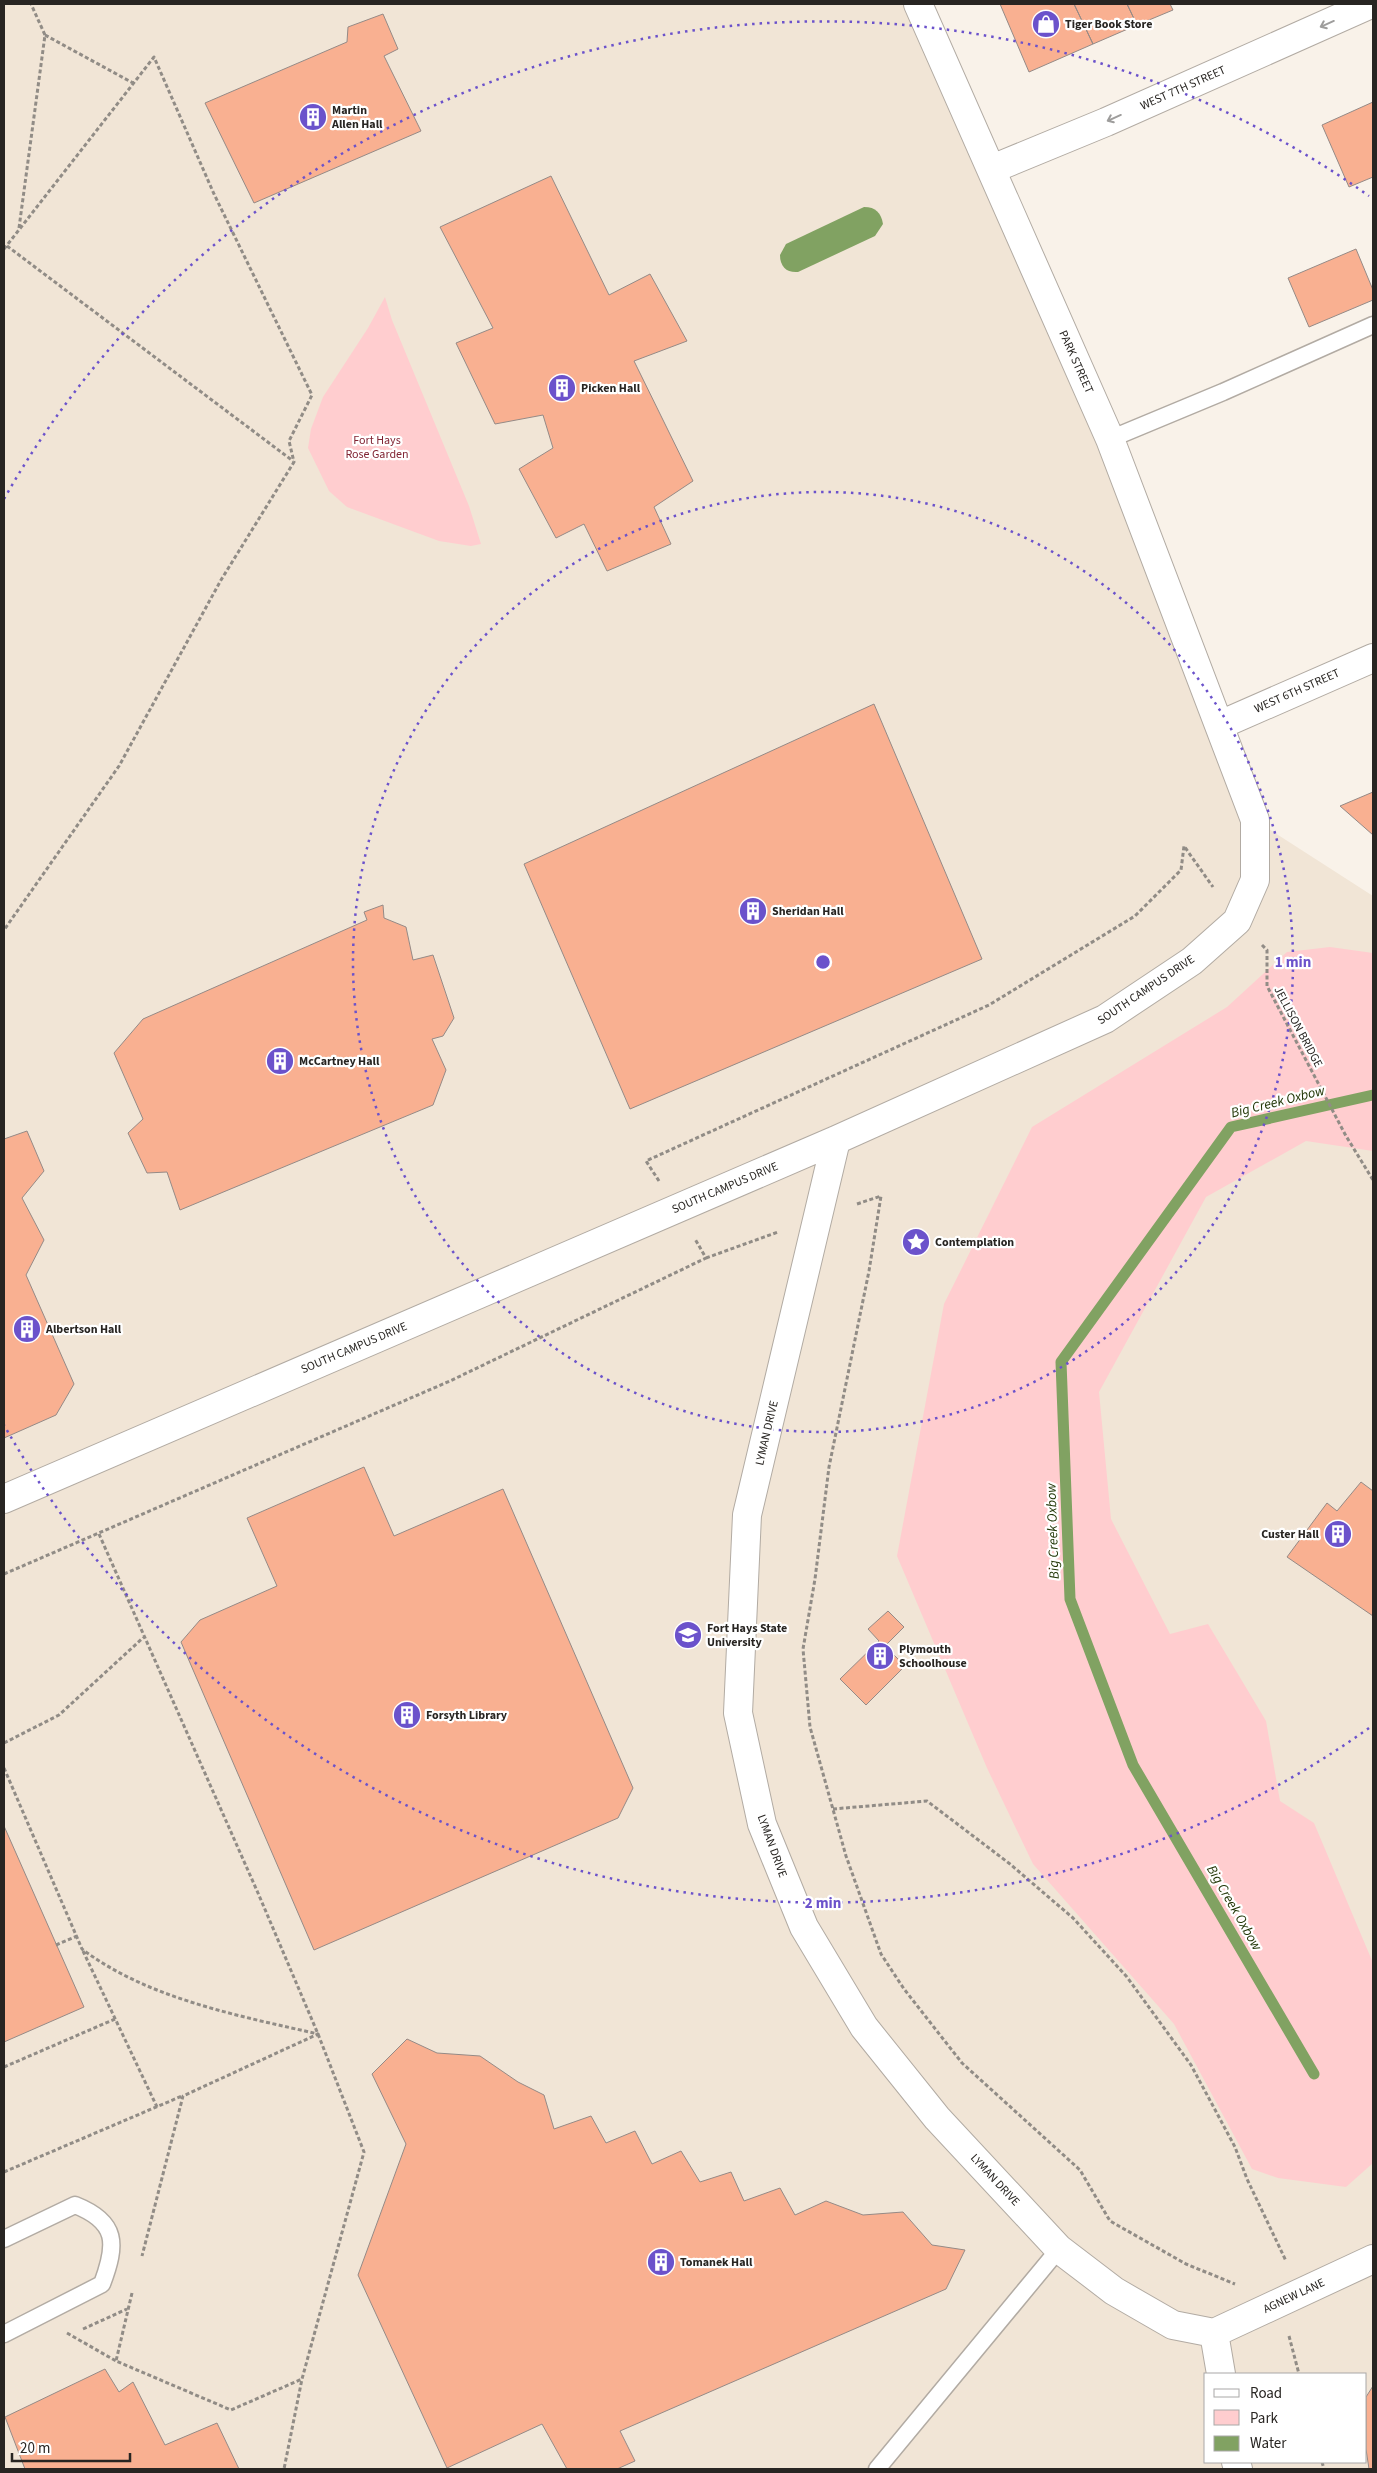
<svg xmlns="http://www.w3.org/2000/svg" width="1377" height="2473" viewBox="0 0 1377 2473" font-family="'Source Sans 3',sans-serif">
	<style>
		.built { fill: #f1e5d6; fill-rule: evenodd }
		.green { fill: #ffcdcf }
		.water { fill: #81a262 }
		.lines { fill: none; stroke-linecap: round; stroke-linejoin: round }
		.stream { stroke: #81a262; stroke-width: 11 }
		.building { fill: #f9b091; stroke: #958a86 }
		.lane-casing { stroke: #b2aba3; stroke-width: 19 }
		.street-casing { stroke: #b2aba3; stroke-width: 30 }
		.path { stroke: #918c86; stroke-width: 3; stroke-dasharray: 4 2.5; stroke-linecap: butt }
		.lane { stroke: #fff; stroke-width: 16 }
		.street { stroke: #fff; stroke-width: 28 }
		.oneway { stroke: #9e9d9c }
		.ring { fill: none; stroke: #6b52cb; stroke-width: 2.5; stroke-dasharray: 2.5 5 }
		.labels { text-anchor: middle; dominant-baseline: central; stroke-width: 4.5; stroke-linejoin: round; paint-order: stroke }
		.poi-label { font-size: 12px; font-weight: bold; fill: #282522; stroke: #fff; text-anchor: start }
		.street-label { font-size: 12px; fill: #282522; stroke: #fff }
		.park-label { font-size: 12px; fill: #802433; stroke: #fff }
		.water-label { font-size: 14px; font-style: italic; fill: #213606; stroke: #fff }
		.centre { fill: #6b52cb; stroke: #fff; stroke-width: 2.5 }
		.ring-label { font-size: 15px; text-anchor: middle; font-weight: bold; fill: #6b52cb; stroke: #fff; stroke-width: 4.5; stroke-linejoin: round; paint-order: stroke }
	</style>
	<rect width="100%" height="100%" fill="#f9f2e9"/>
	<!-- built -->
	<path class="built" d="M4 4H921L1255 820 1373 896V2469H4ZM1206 2374H1366V2462H1206Z"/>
	<!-- green -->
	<path class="green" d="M385 297 392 320 469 506 481 544 471 546 439 541 347 507 329 491 308 448 311 429 323 397 368 328Z
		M1330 947 1373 953V1151L1306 1141 1206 1197 1099 1392 1111 1519 1170 1634 1208 1624 1266 1721 1280 1801 1314 1823 1373 1963V2163L1346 2187 1278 2178 1252 2169 1174 2024 1033 1864 987 1768 897 1556 944 1304 1032 1127 1227 1007 1287 952Z"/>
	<!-- water -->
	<path class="water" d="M864 207C876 207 881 213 883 224L875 236 798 272C787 273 780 267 780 255L786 244Z"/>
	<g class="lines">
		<!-- stream -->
		<path class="stream" d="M1314 2074 1133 1765 1070 1599 1061 1362 1231 1127 1373 1095"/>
	</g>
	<!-- building -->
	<path class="building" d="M1000 4H1074L1093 44 1029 72Z
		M1074 4H1127L1137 25 1093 44Z
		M1127 4H1170L1173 10 1137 25Z
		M383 14 398 49 384 56 421 131 254 203 205 103 347 42 348 27Z
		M1373 102V177L1349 187 1322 125Z
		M551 176 609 295 650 274 687 341 634 361 693 481 654 507 671 544 607 571 584 524 556 538 519 469 553 448 543 415 495 424 456 343 493 328 440 227Z
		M1356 249 1373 290V300L1309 327 1288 278Z
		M874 704 982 959 630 1109 524 864Z
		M1373 792V835L1340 806Z
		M383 905 384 918 406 927 413 960 433 955 454 1018 443 1036 432 1039 446 1070 433 1105 180 1210 167 1172 147 1173 128 1133 143 1119 114 1053 143 1019 367 920 364 912Z
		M27 1131 44 1171 22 1198 44 1240 26 1275 74 1384 56 1415 4 1438V1139Z
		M364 1467 394 1536 503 1489 633 1788 618 1818 314 1950 181 1642 200 1620 277 1586 247 1518Z
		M1361 1482 1373 1491V1616L1287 1557 1327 1503 1337 1511Z
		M888 1611 904 1627 885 1646 905 1666 866 1705 840 1679 879 1641 868 1629Z
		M4 1826 84 2007 4 2042Z
		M407 2039 437 2053 480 2056 518 2082 544 2095 554 2129 591 2116 606 2143 635 2131 652 2164 681 2151 700 2182 731 2172 744 2201 780 2188 795 2215 826 2201 863 2215 903 2212 932 2245 965 2250 946 2289 620 2431 635 2461 617 2469H567L542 2424 447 2468 358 2275 406 2144 372 2074Z
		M105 2369 119 2392 133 2382 165 2445 217 2423 239 2469H25L5 2417Z
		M1373 2386V2469H1369L1366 2449V2397Z"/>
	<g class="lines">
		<defs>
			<path id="lane" d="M1110 439 1223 392 1373 325
				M4 2239 75 2205C118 2222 117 2244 102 2284L4 2334
				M877 2469 1059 2249"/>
			<path id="street" d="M992 169 1106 122 1371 4
				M1220 725 1373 658
				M836 1140 747 1515 738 1713 762 1824 804 1927 864 2027 937 2118 1059 2249 1114 2291 1173 2325 1214 2333
				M4 1499 836 1140 1105 1019 1192 961 1237 921 1255 880V820L1110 439 918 4
				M1214 2333 1373 2259
				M1214 2333 1221 2374
				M1236 2462 1238 2469"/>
		</defs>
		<!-- lane casing -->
		<use href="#lane" class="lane-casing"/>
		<!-- street casing -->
		<use href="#street" class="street-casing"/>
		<!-- path -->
		<path class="path" d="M45 35 133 83
			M19 228 45 35 31 4
			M7 246 293 461
			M4 249 154 57 214 194 312 395 289 441 294 462 221 580 119 766 4 930
			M1262 945 1267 950V986L1346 1136 1373 1180
			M659 1181 646 1161 989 1005 1135 916 1181 870 1184 846 1213 887
			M857 1204 881 1196 869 1271 829 1467 815 1579 803 1649 810 1727 846 1856 881 1954 904 1989 962 2063 1080 2170 1110 2221 1186 2264 1235 2284
			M706 1258 778 1232
			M99 1534 258 1893 318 2034 364 2152 302 2379 284 2469
			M4 1574 450 1381 706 1258 695 1239
			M4 1743 59 1715 145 1636
			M4 1768 82 1949C148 1999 240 2016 318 2034L183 2096 142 2256
			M833 1809 927 1801 1010 1864 1073 1918 1127 1977 1191 2065 1235 2147 1247 2179 1286 2261
			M56 1945 77 1936
			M83 1951 157 2107
			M4 2067 115 2019
			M4 2172 182 2096
			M132 2293 116 2361 231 2410 302 2379
			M83 2329 127 2309
			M67 2333 116 2361
			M1289 2336 1299 2374
			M1322 2462 1324 2469"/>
		<!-- lane -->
		<use href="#lane" class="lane"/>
		<!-- street -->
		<use href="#street" class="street"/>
	</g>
	<!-- one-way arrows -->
	<defs><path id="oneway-shaft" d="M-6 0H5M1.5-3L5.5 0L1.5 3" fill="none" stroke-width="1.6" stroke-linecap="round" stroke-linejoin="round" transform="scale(1.25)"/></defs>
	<g class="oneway">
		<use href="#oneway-shaft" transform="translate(1327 24) rotate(156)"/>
		<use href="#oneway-shaft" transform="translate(1114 118) rotate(156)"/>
	</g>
	<!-- distance rings -->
	<g class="ring">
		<circle cx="823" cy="962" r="470"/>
		<path d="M1369 1728A941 941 0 0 1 4 1425M4 499A941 941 0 0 1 1369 196"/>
	</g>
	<!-- icons -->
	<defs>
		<symbol id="shop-disc" viewBox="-11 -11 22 22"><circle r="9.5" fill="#6b52cb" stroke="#fff"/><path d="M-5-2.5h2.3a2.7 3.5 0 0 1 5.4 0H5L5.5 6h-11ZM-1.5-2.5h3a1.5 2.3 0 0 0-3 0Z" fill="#fff"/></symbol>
		<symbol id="building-disc" viewBox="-11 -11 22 22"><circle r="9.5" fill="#6b52cb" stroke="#fff"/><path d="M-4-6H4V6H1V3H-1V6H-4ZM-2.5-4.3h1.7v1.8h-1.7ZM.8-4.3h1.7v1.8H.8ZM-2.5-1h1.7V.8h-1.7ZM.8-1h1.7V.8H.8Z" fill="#fff"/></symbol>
		<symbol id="sight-disc" viewBox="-11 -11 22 22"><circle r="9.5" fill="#6b52cb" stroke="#fff"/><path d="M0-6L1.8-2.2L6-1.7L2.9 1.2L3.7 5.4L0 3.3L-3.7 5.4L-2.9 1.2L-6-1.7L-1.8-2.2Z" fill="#fff"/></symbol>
		<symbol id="university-disc" viewBox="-11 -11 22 22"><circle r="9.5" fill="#6b52cb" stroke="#fff"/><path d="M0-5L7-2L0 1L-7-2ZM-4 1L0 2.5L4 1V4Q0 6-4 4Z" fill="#fff"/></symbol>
	</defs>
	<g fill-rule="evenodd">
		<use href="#shop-disc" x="1030" y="8" width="32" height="32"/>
		<use href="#building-disc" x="297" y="101" width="32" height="32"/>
		<use href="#building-disc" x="546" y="372" width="32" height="32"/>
		<use href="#building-disc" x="737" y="895" width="32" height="32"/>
		<use href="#building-disc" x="264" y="1045" width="32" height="32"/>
		<use href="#sight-disc" x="900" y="1226" width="32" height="32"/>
		<use href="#building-disc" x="11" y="1313" width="32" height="32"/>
		<use href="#building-disc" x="1322" y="1518" width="32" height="32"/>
		<use href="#university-disc" x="672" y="1619" width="32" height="32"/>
		<use href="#building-disc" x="864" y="1640" width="32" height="32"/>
		<use href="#building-disc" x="391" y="1699" width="32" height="32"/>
		<use href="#building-disc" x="645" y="2246" width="32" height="32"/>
	</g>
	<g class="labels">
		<!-- poi labels -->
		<g class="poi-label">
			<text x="1065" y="24">Tiger Book Store</text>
			<text x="332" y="110">Martin<tspan x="332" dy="14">Allen Hall</tspan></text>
			<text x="581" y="388">Picken Hall</text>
			<text x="772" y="911">Sheridan Hall</text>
			<text x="299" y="1061">McCartney Hall</text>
			<text x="935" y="1242">Contemplation</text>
			<text x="46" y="1329">Albertson Hall</text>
			<text x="1319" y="1534" text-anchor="end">Custer Hall</text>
			<text x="707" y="1628">Fort Hays State<tspan x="707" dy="14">University</tspan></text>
			<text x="899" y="1649">Plymouth<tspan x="899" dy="14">Schoolhouse</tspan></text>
			<text x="426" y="1715">Forsyth Library</text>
			<text x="680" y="2262">Tomanek Hall</text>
		</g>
		<!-- street labels -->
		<g class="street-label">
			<text transform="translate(1183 88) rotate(-24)">WEST 7TH STREET</text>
			<text transform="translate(1076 362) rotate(66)">PARK STREET</text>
			<text transform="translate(1297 691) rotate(-24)">WEST 6TH STREET</text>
			<text transform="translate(1146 990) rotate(-34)">SOUTH CAMPUS DRIVE</text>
			<text transform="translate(1298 1027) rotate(62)">JELLISON BRIDGE</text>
			<text transform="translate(725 1188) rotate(-23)">SOUTH CAMPUS DRIVE</text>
			<text transform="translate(354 1348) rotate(-23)">SOUTH CAMPUS DRIVE</text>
			<text transform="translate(767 1433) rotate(-77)">LYMAN DRIVE</text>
			<text transform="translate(772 1846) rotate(70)">LYMAN DRIVE</text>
			<text transform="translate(995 2180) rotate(47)">LYMAN DRIVE</text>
			<text transform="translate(1294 2296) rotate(-25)">AGNEW LANE</text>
		</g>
		<!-- park labels -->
		<g class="park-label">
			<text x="377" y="440">Fort Hays<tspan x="377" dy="14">Rose Garden</tspan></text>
		</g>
		<!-- water labels -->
		<g class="water-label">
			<text transform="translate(1278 1102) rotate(-14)">Big Creek Oxbow</text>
			<text transform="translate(1053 1531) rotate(-92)">Big Creek Oxbow</text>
			<text transform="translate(1234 1908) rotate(60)">Big Creek Oxbow</text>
		</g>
	</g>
	<circle cx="823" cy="962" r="8" class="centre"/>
	<g class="ring-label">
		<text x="1293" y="967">1 min</text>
		<text x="823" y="1908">2 min</text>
	</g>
	<!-- border -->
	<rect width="1377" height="2473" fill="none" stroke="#282522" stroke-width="10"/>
	<!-- legend -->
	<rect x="1204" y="2373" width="162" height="90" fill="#ffffff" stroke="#a9a8a7"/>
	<rect x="1214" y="2389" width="25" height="8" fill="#ffffff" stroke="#a9a8a7"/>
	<text x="1250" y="2398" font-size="15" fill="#282522">Road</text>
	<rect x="1214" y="2410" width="25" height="15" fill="#ffcdcf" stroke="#a9a8a7"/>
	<text x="1250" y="2423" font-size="15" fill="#282522">Park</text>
	<rect x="1214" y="2436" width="25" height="15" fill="#81a262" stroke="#a9a8a7"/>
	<text x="1250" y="2448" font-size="15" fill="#282522">Water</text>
	<!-- scale -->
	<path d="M12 2453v8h118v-8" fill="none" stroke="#282522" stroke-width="2.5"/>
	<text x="20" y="2453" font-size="15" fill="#282522" stroke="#ffffff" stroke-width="4" paint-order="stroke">20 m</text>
</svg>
